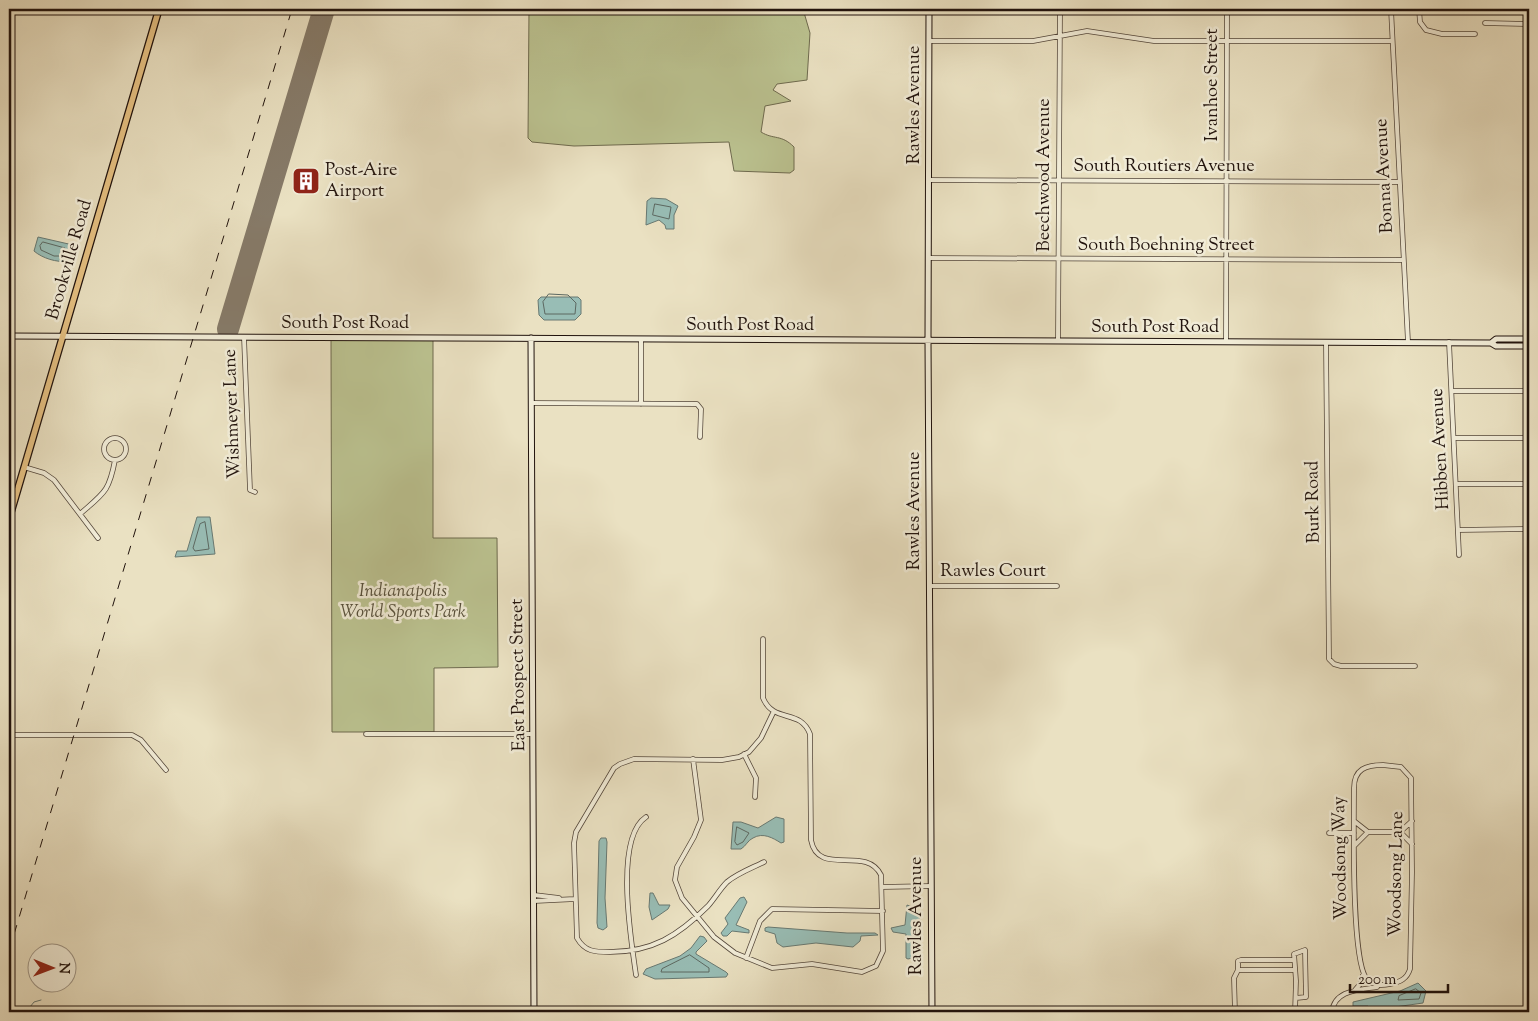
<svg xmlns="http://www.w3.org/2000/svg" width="1538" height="1021" viewBox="0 0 1538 1021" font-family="'Sorts Mill Goudy',serif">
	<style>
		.green { fill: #bbc290; stroke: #6e6a4e }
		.water { fill: #98bdb5; stroke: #687972 }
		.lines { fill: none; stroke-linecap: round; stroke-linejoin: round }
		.shore { stroke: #5c6861; stroke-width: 1 }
		.stream { stroke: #687972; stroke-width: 1 }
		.runway { stroke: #867a68; stroke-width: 22 }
		.street-casing { stroke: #53463a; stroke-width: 5.5 }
		.secondary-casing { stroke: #21130d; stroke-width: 7 }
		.primary-casing { stroke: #21130d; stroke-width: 8 }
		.street { stroke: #f1ecd7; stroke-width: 4 }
		.secondary { stroke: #f1ecd7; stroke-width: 5 }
		.primary { stroke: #e5c081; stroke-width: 5.5 }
		.rail { stroke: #21130d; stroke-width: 1; stroke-dasharray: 9 9; stroke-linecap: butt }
		.labels { text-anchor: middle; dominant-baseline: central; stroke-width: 5; stroke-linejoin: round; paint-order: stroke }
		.street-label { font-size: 18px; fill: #21130d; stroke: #f1ecd7 }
		.poi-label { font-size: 18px; fill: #21130d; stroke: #f1ecd7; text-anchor: start }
		.park-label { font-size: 18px; font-style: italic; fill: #57503b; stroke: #f1ecd7 }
	</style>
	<rect width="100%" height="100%" fill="#eae1c2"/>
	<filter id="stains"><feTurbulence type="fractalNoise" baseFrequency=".004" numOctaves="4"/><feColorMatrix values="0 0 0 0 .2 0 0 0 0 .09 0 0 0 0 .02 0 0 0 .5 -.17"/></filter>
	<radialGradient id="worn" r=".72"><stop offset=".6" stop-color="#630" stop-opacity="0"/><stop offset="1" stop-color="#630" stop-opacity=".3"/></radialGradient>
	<!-- green -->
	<path class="green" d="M529 9H803L810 33 807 80 777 84 773 90 791 101 765 106 761 132C774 140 781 134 794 147V170L790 173 734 171 729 142 574 146 532 142 528 138Z
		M331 340H433V538H497L498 667 434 668V732H332Z"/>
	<!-- water -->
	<path class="water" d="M651 198 666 199 678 206 674 215V229H666L665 225 659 220 646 225 647 201Z
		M38 237 73 245 68 261C57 263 42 258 34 251Z
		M541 297H578L581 300V314L575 320H544L539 315 538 300Z
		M197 517H210L215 554 175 557 177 551H187Z
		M776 817 784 819V842L781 843C773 838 763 832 753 838 748 840 746 846 741 849H731L733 822H741L758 828Z
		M601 838H606L607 842 605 898 607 927 603 930 598 928 597 923 599 841Z
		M650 893H653L659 905H670L668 909 652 920 649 907Z
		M744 897 747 902 736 925 749 930V933L732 931 727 936H723L721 933 728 924 725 918 740 898Z
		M907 905 915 908C924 918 921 948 912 958L908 959 906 958V934L893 932 891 928 905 925Z
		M768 927 847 933H875L878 935 861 936 860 941 853 947 816 943 783 947 777 943 775 934 765 931V928Z
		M700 936 704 937 707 941 696 952V954L726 972 728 974 726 977 655 979 643 974 646 969 680 956 691 948Z
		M1418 983 1426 991 1423 1003 1395 1007 1390 1012H1374L1368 1006H1353V1002L1400 991Z"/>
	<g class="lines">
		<!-- shore -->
		<path class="shore" d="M655 204 671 207 669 219 653 215Z
			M43 242 65 248V256H54L41 250 40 246Z
			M549 294 568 295 576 303 575 314H545L543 302Z
			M205 522 209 549 195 551 193 548 200 524Z
			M737 827 749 833 743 842 737 845 735 842Z
			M690 955 709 968V972H661L662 969Z
			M1416 989 1421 993 1419 999 1398 1000 1399 996Z"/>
		<!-- stream -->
		<path class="stream" d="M26 1012 34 1002 41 1000"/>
		<!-- runway -->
		<path class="runway" d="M228 329 324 9"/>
		<defs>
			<path id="street" d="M1391 9 1408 342
				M1419 9 1420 22 1426 30 1442 34H1475
				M1485 23 1529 24
				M929 41H1033L1087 31 1154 41H1392
				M928 180 1399 182
				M928 258 1403 260
				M244 337 250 490 255 492
				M1058 341 1060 9
				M1226 342 1227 9
				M1326 342 1329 659 1334 664 1341 666H1415
				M1449 342 1459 555
				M1452 391H1529
				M531 403 697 404 701 409 700 437
				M641 404V339
				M104 449a11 11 0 1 1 22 0a11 11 0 1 1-22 0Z
				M1454 438H1529
				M24 467 44 473 54 480 98 538
				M1456 484H1529
				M80 514C104 493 109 492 115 460
				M1458 530 1529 529
				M929 586H1057
				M366 734H533
				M9 735H132L141 740 166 770
				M744 754 756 778 755 797
				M693 759 701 820 694 837 677 867 675 880 682 898 714 937 735 953 772 968 812 964 862 972 876 966 883 951 881 875C866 844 818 878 811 840L810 734C800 708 774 724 763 698V639
				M1383 765 1401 767 1411 778 1412 872 1410 969C1407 979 1400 982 1390 984 1381 986 1372 986 1366 978 1351 956 1354 821 1354 788 1354 769 1366 765 1383 765Z
				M1354 821 1368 832
				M1368 832H1400
				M1400 832 1412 844
				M1400 832 1412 821
				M1329 833H1354
				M1355 845 1368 832
				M764 862C752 868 738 873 727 882 720 889 715 898 708 906 678 936 652 952 610 952 595 952 585 952 577 938L574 843 576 832 614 768 620 764 634 759 722 760 739 757 749 752 761 738 773 713
				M882 887 931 886
				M534 895 559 898
				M534 901 575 899
				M746 958 760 921 772 909 883 911
				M1238 970V961L1241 960H1294
				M636 975C631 940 614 838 646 817
				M1355 990 1361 983 1363 975
				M1235 1012 1234 978 1238 970H1295
				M1295 1012 1296 981 1294 954 1305 950 1306 997 1296 998
				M1332 1012C1334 990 1359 990 1377 987"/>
			<path id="secondary" d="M929 9 928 341 932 1012
				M9 336 1491 343 1496 346H1529
				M531 338 534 1012
				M1491 343 1496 339H1529"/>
			<path id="primary" d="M9 519 159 9"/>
		</defs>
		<!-- street casing -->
		<use href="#street" class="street-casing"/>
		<!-- secondary casing -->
		<use href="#secondary" class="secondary-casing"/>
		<!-- primary casing -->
		<use href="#primary" class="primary-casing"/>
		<!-- street -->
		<use href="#street" class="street"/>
		<!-- secondary -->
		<use href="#secondary" class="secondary"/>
		<!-- primary -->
		<use href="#primary" class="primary"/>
		<!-- rail -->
		<path class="rail" d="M9 951 292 9"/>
	</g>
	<!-- icons -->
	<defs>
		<symbol id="building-square" viewBox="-11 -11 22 22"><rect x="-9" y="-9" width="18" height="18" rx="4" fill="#8f2418" stroke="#f1ecd7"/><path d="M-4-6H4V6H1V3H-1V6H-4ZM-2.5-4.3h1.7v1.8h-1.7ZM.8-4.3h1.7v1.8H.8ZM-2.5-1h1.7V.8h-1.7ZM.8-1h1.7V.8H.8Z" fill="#fff"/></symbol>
	</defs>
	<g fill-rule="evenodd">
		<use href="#building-square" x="290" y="165" width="32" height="32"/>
	</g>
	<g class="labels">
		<!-- street labels -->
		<g class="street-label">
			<text transform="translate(1213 85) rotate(-90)">Ivanhoe Street</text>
			<text transform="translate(915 105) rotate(-90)">Rawles Avenue</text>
			<text x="1164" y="167">South Routiers Avenue</text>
			<text transform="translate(1045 175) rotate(-90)">Beechwood Avenue</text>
			<text transform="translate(1385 176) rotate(-93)">Bonna Avenue</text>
			<text x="1166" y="246">South Boehning Street</text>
			<text transform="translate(70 260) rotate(-74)">Brookville Road</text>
			<text x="345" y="324">South Post Road</text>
			<text x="750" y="326">South Post Road</text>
			<text x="1155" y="328">South Post Road</text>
			<text transform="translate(233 414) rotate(-92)">Wishmeyer Lane</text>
			<text transform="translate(1441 449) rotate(-93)">Hibben Avenue</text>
			<text transform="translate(1314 502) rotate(-91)">Burk Road</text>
			<text transform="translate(915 511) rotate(-90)">Rawles Avenue</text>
			<text x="993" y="572">Rawles Court</text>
			<text transform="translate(519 675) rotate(-91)">East Prospect Street</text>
			<text transform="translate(1341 858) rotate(-91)">Woodsong Way</text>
			<text transform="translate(1397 874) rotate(-89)">Woodsong Lane</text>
			<text transform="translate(917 916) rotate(-90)">Rawles Avenue</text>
		</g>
		<!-- poi labels -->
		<g class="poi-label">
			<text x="325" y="171">Post-Aire<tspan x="325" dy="21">Airport</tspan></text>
		</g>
		<!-- park labels -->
		<g class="park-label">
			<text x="403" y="592">Indianapolis<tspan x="403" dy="21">World Sports Park</tspan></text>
		</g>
	</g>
	<!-- margin -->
	<rect width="1538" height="1021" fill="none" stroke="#eae1c2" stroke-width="30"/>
	<rect x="10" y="10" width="1518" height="1001" fill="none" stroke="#21130d" stroke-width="2.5"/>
	<rect x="15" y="15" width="1508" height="991" fill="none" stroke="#21130d"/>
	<!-- north arrow -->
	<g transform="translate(52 968) rotate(91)"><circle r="24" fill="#f1ecd7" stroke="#9e9586"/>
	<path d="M0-4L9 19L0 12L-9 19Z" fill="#8f2418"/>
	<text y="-8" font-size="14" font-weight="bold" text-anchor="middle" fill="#21130d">N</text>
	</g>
	<!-- scale -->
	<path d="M1350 984v8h98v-8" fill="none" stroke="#21130d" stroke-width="2.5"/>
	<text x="1358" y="984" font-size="15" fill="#21130d" stroke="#f1ecd7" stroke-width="4" paint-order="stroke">200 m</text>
	<rect width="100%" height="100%" filter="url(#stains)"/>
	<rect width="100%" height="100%" fill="url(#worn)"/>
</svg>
